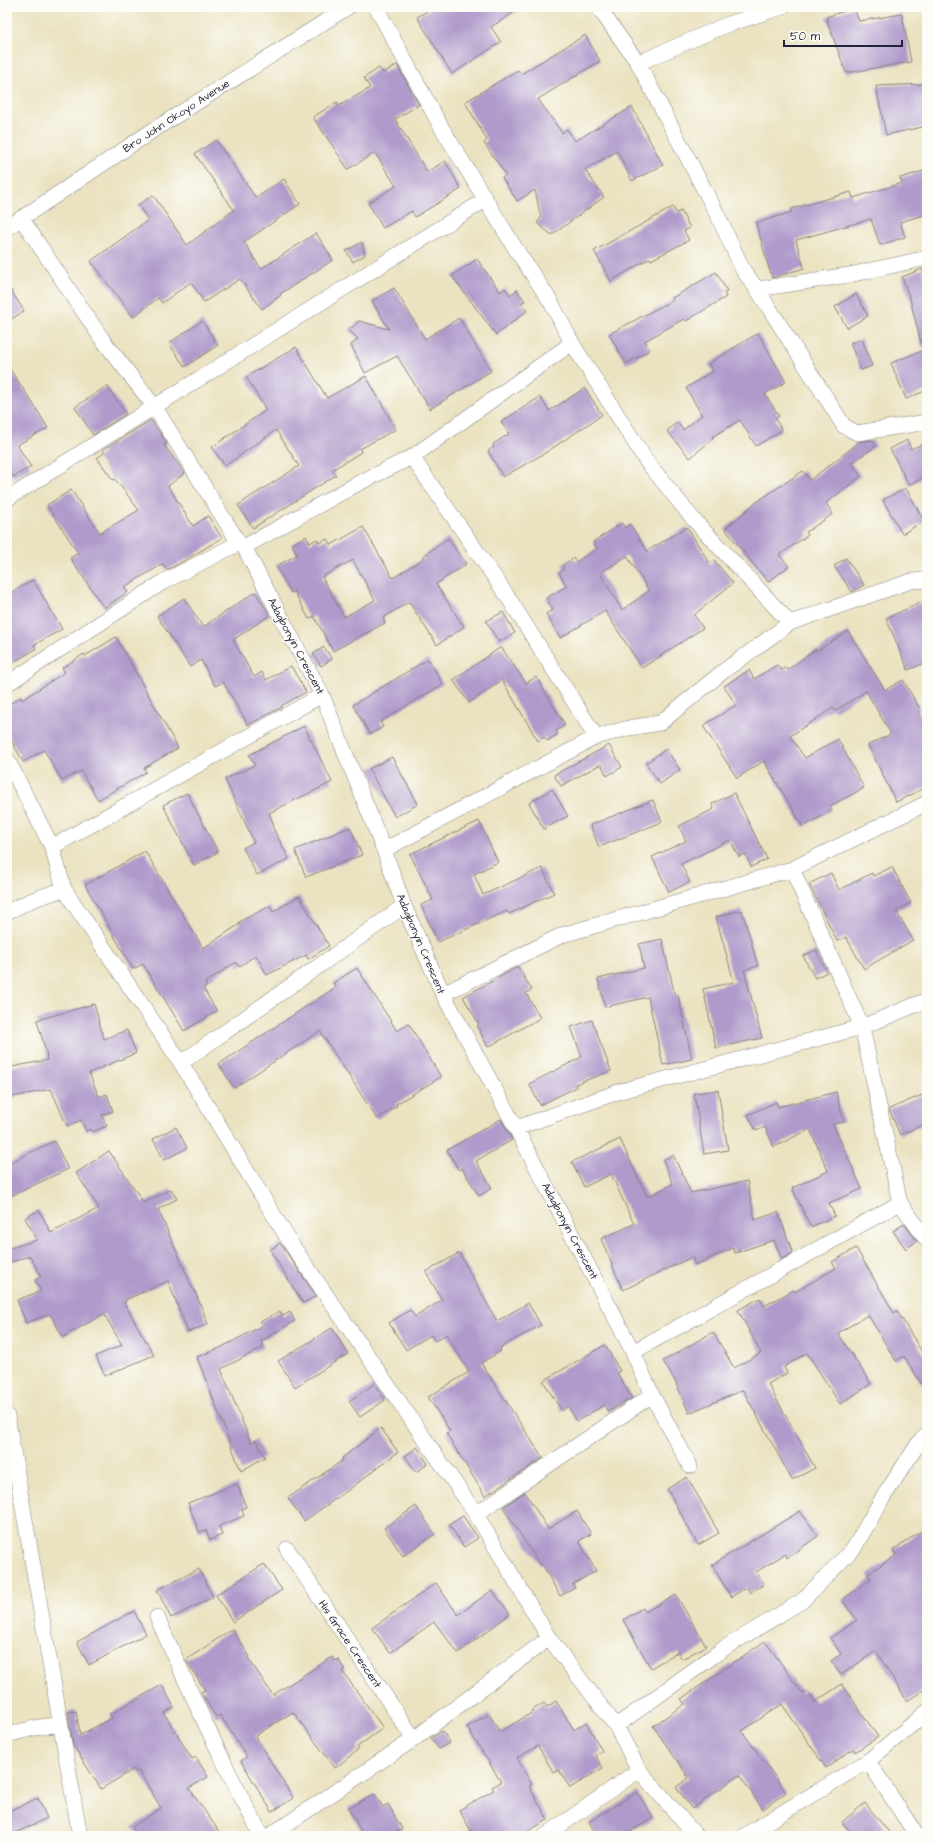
<svg xmlns="http://www.w3.org/2000/svg" width="934" height="1843" viewBox="0 0 934 1843" font-family="'Architects Daughter',sans-serif">
	<style>
		.building { fill: #af9acb; fill-rule: evenodd }
		.lines { fill: none; stroke-linecap: round; stroke-linejoin: round }
		.street-casing { stroke: #86827e; stroke-width: 16 }
		.street { stroke: #fff; stroke-width: 15 }
		.labels { text-anchor: middle; dominant-baseline: central; stroke-width: 3; stroke-linejoin: round; paint-order: stroke }
		.street-label { font-size: 11px; fill: #22223b; stroke: #fdfcf7 }
	</style>
	<rect width="100%" height="100%" fill="#fdfcf7"/>
	<filter id="ink" filterUnits="userSpaceOnUse"><feTurbulence type="fractalNoise" baseFrequency=".025" numOctaves="2"/><feDisplacementMap in="SourceGraphic" scale="8" xChannelSelector="R" yChannelSelector="G"/><feConvolveMatrix kernelMatrix="1 2 1 2 8 2 1 2 1" color-interpolation-filters="sRGB"/></filter>
	<filter id="wash" filterUnits="userSpaceOnUse"><feTurbulence type="fractalNoise" baseFrequency=".012" numOctaves="4" result="noise"/><feDisplacementMap in="SourceGraphic" scale="16" xChannelSelector="R" yChannelSelector="G"/><feGaussianBlur stdDeviation="0.9" result="paint"/><feColorMatrix in="noise" values="0 0 0 0 0 0 0 0 0 0 0 0 0 0 0 0 0 1.4 0 .05"/><feComposite in="paint" operator="in"/></filter>
	<g filter="url(#wash)">
		<rect width="100%" height="100%" fill="#eae2c0"/>
		<g id="blocks">
			<!-- building -->
			<path class="building" d="M434 7H523L491 27 501 42 452 74 417 17Z
				M854 8 859 21 902 14 911 62 846 73 826 17Z
				M585 35 600 61 538 99 562 133 567 129 575 141 632 107 663 165 632 181 617 151 591 166 585 170 604 197 552 235 537 223 541 218 535 190 517 201 502 178 506 175 484 143 487 140 465 102 518 70 521 74Z
				M397 65 419 105 395 119 427 172 445 161 461 189 415 217 412 211 383 228 368 203 396 186 375 153 348 169 313 117 337 102 339 106 370 88 364 78 379 68 383 73Z
				M927 84V126L886 135 876 86Z
				M216 140 256 198 284 179 300 204 244 242 261 269 316 233 333 260 280 294 281 295 262 309 240 279 204 302 191 282 162 303 158 298 133 317 91 261 148 220 138 205 153 195 187 245 234 210 195 154Z
				M927 170V214L900 222 905 237 880 245 871 219 796 240 804 268 772 278 756 223 792 212 791 209 851 192 853 198 902 183 900 178Z
				M673 207 676 213 681 211 690 228 684 231 689 240 651 260 650 258 611 281 594 251Z
				M362 242 365 255 353 262 346 251Z
				M477 259 500 292 505 288 510 295 517 290 525 301 521 303 527 311 496 335 452 276Z
				M922 269 927 282V347H922L910 299 902 277Z
				M716 272 727 291 724 293 726 297 686 321 684 319 645 341 650 350 626 364 609 334 673 300 672 298Z
				M7 284 24 311 7 322Z
				M394 288 425 339 459 318 491 371 430 409 397 356 365 373 351 345 358 339 349 330 359 321 389 329 372 301Z
				M856 294 868 316 847 328 835 307Z
				M202 321 218 345 185 367 169 343Z
				M758 333 786 382 765 394 779 416 775 419 782 430 756 446 740 420 712 437 713 439 690 458 667 431 677 422 683 430 702 415 686 388 713 371 708 364Z
				M862 339 872 366 861 370 850 343Z
				M296 347 327 398 366 376 396 429 360 449 361 452 332 470 336 475 253 528 238 505 299 466 276 430 225 466 212 447 266 410 246 377Z
				M927 349V390L906 399 891 363Z
				M7 365 32 402 48 428 17 445 31 467 13 477 7 467Z
				M107 386 126 414 93 435 75 407Z
				M585 388 602 415 545 453 503 477 488 451 494 447 493 444 509 434 501 422 540 397 549 411Z
				M151 420 167 443 164 445 185 473 168 486 193 526 208 516 222 538 189 558 167 570 163 564 124 587 128 592 104 608 70 558 78 553 47 505 71 490 100 533 139 510 115 479 113 480 97 458 104 453 103 450Z
				M872 440 876 446 851 463 861 476 826 503 833 514 806 532 808 535 779 555 789 566 768 582 725 529 755 503 803 471 810 480 857 444V442Z
				M907 440 911 449 927 442V476L909 485 890 449Z
				M906 488 924 521 902 534 883 500Z
				M622 523 625 528 630 524 647 551 687 527 710 564 714 560 733 583 694 615 703 628 642 668 605 611 560 638 546 614 553 610 546 598 567 586 559 573 564 569 562 565 574 558 576 562 597 549 593 542ZM627 556 649 591 622 610 600 573Z
				M363 527 393 578 424 558 423 556 448 538 466 564 436 584 464 627 437 645 409 602 383 618 385 623 333 651 314 616 309 619 294 591 291 593 276 566 297 555 292 544 306 536 310 543 317 539 319 543 327 539 331 545ZM353 560 375 600 344 617 322 577Z
				M846 558 864 585 852 592 834 566Z
				M33 580 62 629 34 645 36 649 12 663 7 655V595Z
				M255 592 270 615 233 640 254 677 262 672 266 680 291 666 306 692 281 706 282 707 248 725 223 682 215 686 201 660 190 667 157 616 184 598 203 627Z
				M927 600V662L908 670 886 618Z
				M503 612 515 633 499 642 486 621Z
				M848 631 885 690 903 680 920 709 918 711 927 727V787L896 802 868 745 891 734 866 691 835 711 833 708 790 736 805 758 838 739 864 788 830 806 832 810 803 827 764 761 737 778 703 726 736 705 724 686 749 670 754 679 777 665 781 670 786 667 787 670 816 649 817 651Z
				M116 637 178 748 144 768 146 772 98 800 81 771 62 781 44 750 23 762 7 732V705L21 697 22 700 65 672 62 668 84 654 85 656Z
				M324 647 332 659 321 666 313 654Z
				M501 647 526 683 536 677 565 725 556 731 558 734 547 741 544 737 538 741 502 680 469 703 453 680Z
				M428 659 443 684 380 722 383 727 370 734 353 705Z
				M304 726 332 782 269 813 274 825 272 826 289 859 257 875 243 848 254 842 225 779 255 765 249 755Z
				M609 745 622 767 607 776 601 764 561 786 554 775Z
				M666 749 680 770 660 784 646 763Z
				M392 757 418 804 395 817 369 769Z
				M552 789 568 816 544 829 529 803Z
				M187 793 218 852 194 865 163 805Z
				M734 793 767 859 751 867 745 854 739 857 730 840 681 864 690 882 669 892 652 857 686 841 679 826 714 809 712 804Z
				M653 800 662 822 599 847 590 825Z
				M479 821 498 862 474 874 483 895 542 868 554 893 509 914 507 911 438 942 421 905 433 900 410 854Z
				M350 827 362 855 306 877 295 850Z
				M145 851 203 948 240 924 239 922 270 906 273 912 299 896 329 946 308 959 306 955 267 975 256 955 239 967 236 962 205 983 207 986 203 988 217 1011 184 1031 143 964 133 969 85 885Z
				M892 867 911 903 896 911 913 940 864 969 846 937 837 941 809 884 831 873 839 890 872 873 873 876Z
				M742 910 758 966 744 970 762 1038 716 1048 703 989 734 982 716 917Z
				M662 939 675 996 678 995 692 1059 663 1065 648 997 605 1007 598 979 644 968 639 944Z
				M816 950 827 972 815 978 803 956Z
				M518 967 532 990 526 993 540 1018 488 1047 477 1026 479 1024 463 997Z
				M357 968 397 1031 409 1024 441 1077 396 1104 397 1106 377 1119 320 1031 234 1088 219 1064 336 987 333 983Z
				M94 1004 104 1039 127 1030 136 1053 89 1073 99 1097 107 1094 113 1111 102 1115 107 1126 92 1132 91 1129 86 1131 81 1120 67 1126 51 1089 7 1098V1068L47 1060 46 1056H47L37 1020Z
				M592 1020 611 1071 575 1084 577 1087 540 1105 529 1084 582 1057 571 1027Z
				M718 1090 728 1150 704 1154 694 1093Z
				M836 1092 844 1122 833 1124 862 1189 829 1203 835 1216 811 1227 792 1188 828 1171 810 1129 774 1147 765 1127 756 1131 748 1115 776 1102 778 1107Z
				M927 1093V1123L900 1135 889 1109Z
				M501 1119 512 1140 476 1161 492 1188 479 1196 462 1168 459 1170 447 1150Z
				M176 1127 187 1148 164 1160 153 1139Z
				M620 1139 647 1197 673 1184 663 1160 673 1155 691 1193 747 1181 755 1220 778 1212 793 1253 782 1259 774 1240 735 1253 733 1248 695 1265 692 1257 623 1290 601 1239 634 1224 611 1174 584 1187 572 1162Z
				M54 1141 68 1169 11 1196 7 1187V1164Z
				M109 1151 144 1203 171 1189 177 1199 158 1209 193 1289H194L208 1324 188 1332 168 1281 125 1300 126 1302 124 1303 154 1355 105 1376 96 1356 122 1345 104 1314 63 1337 50 1314 26 1323 17 1300 41 1291 35 1280 41 1276 30 1256 11 1262 7 1249 37 1240 25 1218 39 1210 51 1233 99 1208 76 1173Z
				M904 1224 917 1241 906 1249 893 1231Z
				M280 1243 316 1296 303 1303 270 1250Z
				M856 1248 894 1313 897 1311 927 1360V1393L904 1356 896 1361 868 1315 838 1333 871 1384 840 1404 807 1353 784 1367 787 1373 768 1384 815 1468 792 1480 743 1390 689 1413 675 1381 663 1361 713 1332 734 1368 761 1353 738 1310 760 1298 764 1306 794 1290 795 1292 836 1268 832 1262Z
				M459 1253 497 1321 528 1303 541 1325 500 1348 501 1351 481 1363 543 1458 485 1496 446 1433 450 1431 428 1397 469 1372 446 1334 435 1341 431 1335 406 1350 389 1323 410 1310 415 1317 442 1300 426 1272Z
				M280 1311 283 1316 290 1312 295 1321 261 1341 264 1347 221 1369 251 1443 256 1440 265 1457 241 1471 197 1357 220 1348 262 1326 260 1322Z
				M332 1328 348 1354 295 1387 278 1361Z
				M605 1345 620 1371 617 1373 632 1398 608 1412 604 1405 577 1421 568 1406 562 1411 543 1381Z
				M374 1384 385 1400 360 1417 349 1401Z
				M381 1428 398 1452 351 1488 304 1521 288 1498 343 1460 342 1458Z
				M417 1447 428 1464 416 1472 405 1456Z
				M687 1477 719 1533 698 1545 667 1489Z
				M237 1484 246 1507 242 1509 244 1516 219 1526 222 1535 210 1540 206 1530 199 1532 188 1503Z
				M525 1492 548 1529 577 1511 591 1534 579 1541 596 1571 573 1584 575 1588 560 1596 542 1564 540 1565 503 1507Z
				M416 1506 435 1534 403 1556 384 1528Z
				M800 1511 818 1536 787 1558 785 1554 756 1572 764 1584 750 1593 747 1587 731 1597 712 1565Z
				M463 1516 478 1538 464 1547 449 1525Z
				M927 1527V1688L907 1701 876 1651 841 1675 831 1661 841 1654 830 1638 857 1620 842 1600 871 1579 868 1574 896 1555 893 1550Z
				M264 1564 282 1590 233 1622 216 1595Z
				M199 1569 213 1597 171 1618 157 1590Z
				M436 1583 458 1615 492 1590 510 1614 458 1653 434 1622 390 1653 372 1628Z
				M676 1595 706 1646 682 1659 678 1652 651 1668 623 1620 643 1608 645 1612Z
				M134 1611 146 1634 89 1665 77 1642Z
				M232 1629 250 1657 248 1658 273 1695 332 1657 335 1661 338 1659 345 1670 343 1672 383 1728 357 1747 359 1749 335 1768 293 1712 255 1736 293 1798 272 1812 241 1761 247 1757 220 1715 216 1717 201 1692 205 1690 186 1660Z
				M765 1641 803 1694 808 1691 815 1702 842 1684 878 1737 855 1752 853 1749 826 1768 782 1704 742 1731 786 1792 763 1809 739 1775 692 1809 676 1787 689 1778 653 1726 685 1704 681 1699Z
				M162 1685 174 1707 164 1713 192 1759 196 1757 208 1777 189 1788 222 1836H138L132 1827 161 1808 139 1771 136 1772 134 1769 101 1789 73 1745 68 1712 76 1711 80 1735 112 1718 110 1714Z
				M556 1701 574 1730 586 1722 602 1751 595 1755 603 1768 570 1788 559 1770 554 1773 538 1746 517 1758 532 1785 529 1786 548 1820 519 1836H474L459 1810 494 1790 492 1787 501 1782 467 1727 489 1714 500 1732 533 1712 532 1710 544 1703 547 1707Z
				M442 1731 450 1742 439 1749 431 1738Z
				M637 1792 653 1818 623 1836H597L589 1822Z
				M375 1794 383 1807 388 1804 402 1829 396 1832 399 1836H364L348 1808Z
				M38 1798 47 1818 13 1834 7 1820V1812Z
				M865 1803 892 1836H854L842 1822Z"/>
		</g>
	</g>
	<g filter="url(#ink)">
		<use href="#blocks" fill-opacity="0" stroke="#86827e" stroke-width="1"/>
		<g class="lines">
			<defs>
				<path id="street" d="M376 7 440 125 517 251 551 302 572 343 647 462 694 520 790 623
					M598 7 638 63 726 25 782 7
					M638 63 718 216 743 270 757 289 849 275 927 258
					M21 218 102 339 154 406 239 543 244 547 322 695 384 850 404 906 443 994 516 1128 633 1352 652 1395 690 1466
					M7 228 155 129 348 7
					M757 289 844 426 857 433 927 422
					M412 457 506 594 596 737
					M7 499 485 200
					M244 547 357 484 412 457 572 343
					M7 684 163 582 239 543
					M7 759 52 847 64 889 181 1063 292 1245 476 1514 549 1638 616 1726 639 1770 696 1836
					M52 847 322 695
					M384 850 596 737 629 728 660 723 725 670 790 623 911 581 927 580
					M792 869 862 1027 900 1203 927 1240
					M7 912 32 900 64 889
					M443 994 562 935 792 869 927 803
					M181 1063 404 906
					M516 1128 621 1091 862 1027 927 1000
					M633 1352 900 1203
					M7 1416 80 1836
					M476 1514 652 1395
					M287 1549 414 1739
					M157 1617C190 1691 223 1765 262 1836
					M616 1726 723 1649 802 1601 854 1548 882 1499 920 1441 927 1435
					M7 1735 34 1728 61 1724
					M868 1761 917 1836
					M269 1836 414 1739 549 1638
					M545 1836 639 1770
					M744 1836 868 1761 927 1712"/>
			</defs>
			<!-- street casing -->
			<use href="#street" class="street-casing"/>
			<!-- street -->
			<use href="#street" class="street"/>
		</g>
	</g>
	<g class="labels">
		<!-- street labels -->
		<g class="street-label">
			<text transform="translate(176 116) rotate(-33)">Bro John Okoyo Avenue</text>
			<text transform="translate(296 646) rotate(62)">Adagbonyin Crescent</text>
			<text transform="translate(421 944) rotate(67)">Adagbonyin Crescent</text>
			<text transform="translate(570 1231) rotate(62)">Adagbonyin Crescent</text>
			<text transform="translate(350 1644) rotate(56)">His Grace Crescent</text>
		</g>
	</g>
	<!-- margin -->
	<rect width="934" height="1843" fill="none" stroke="#fdfcf7" stroke-width="24"/>
	<!-- scale -->
	<path d="M784 40v6h118v-6" fill="none" stroke="#22223b" stroke-width="2"/>
	<text x="790" y="40" font-size="12" fill="#22223b" stroke="#fdfcf7" stroke-width="3" paint-order="stroke">50 m</text>
</svg>
